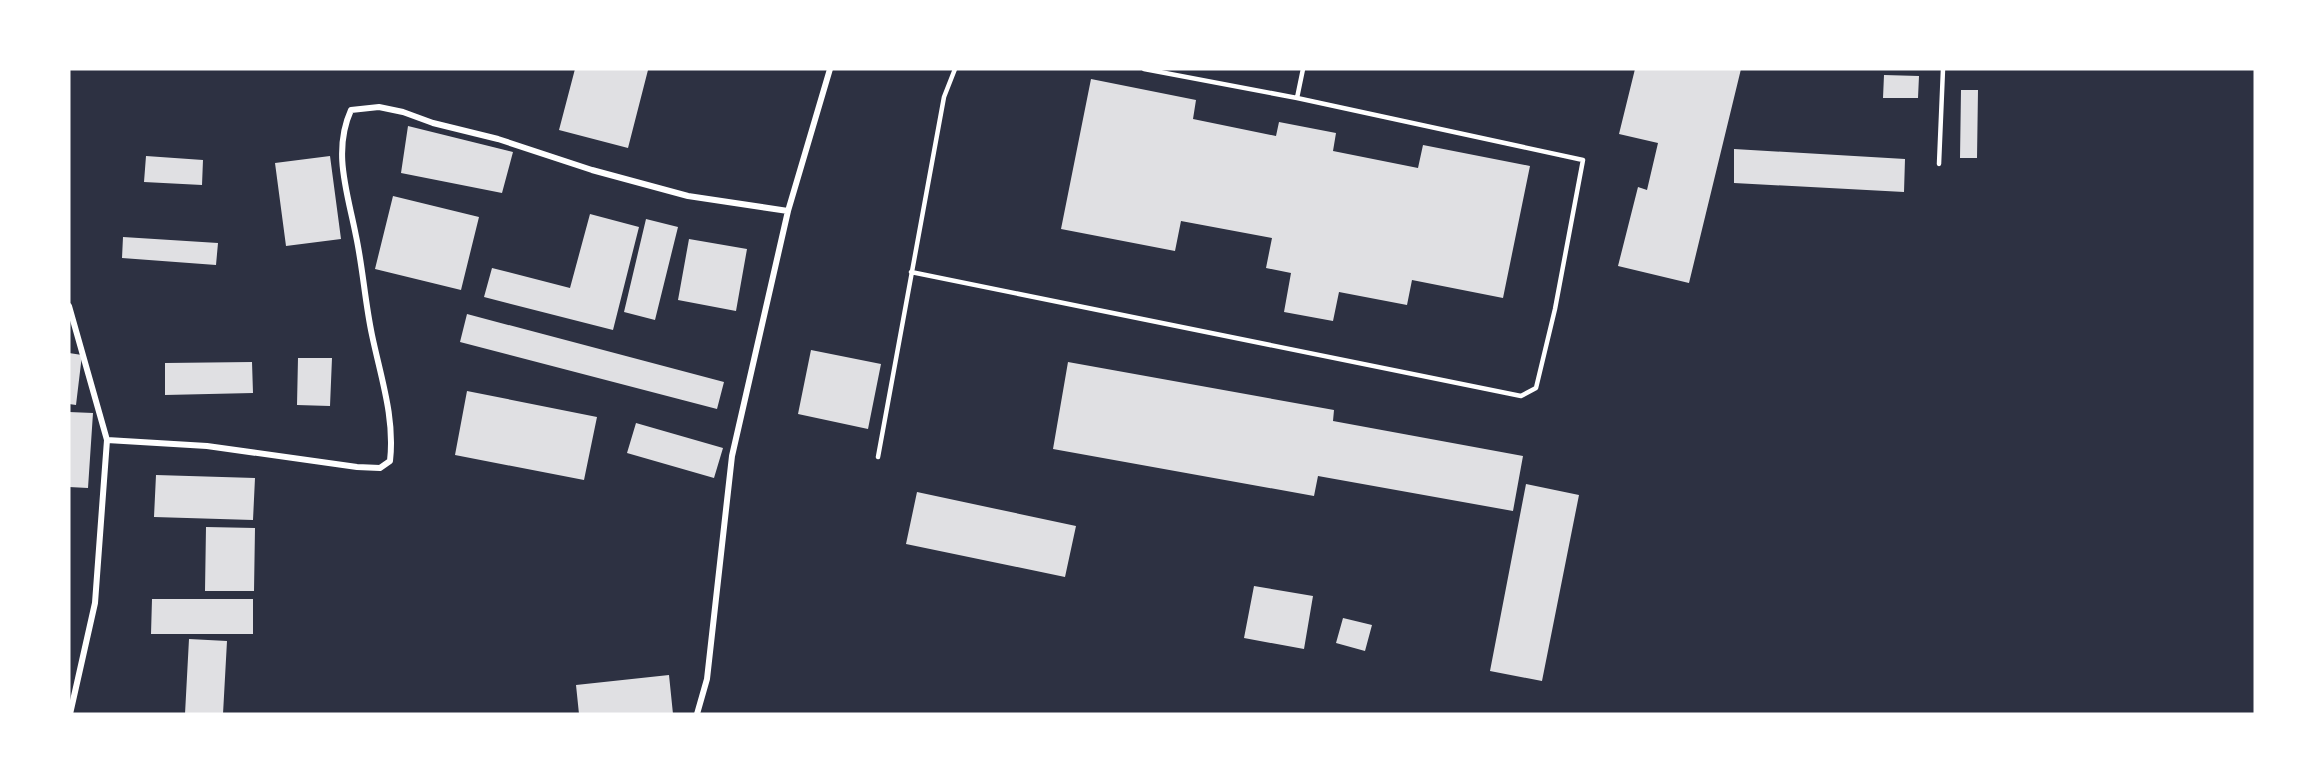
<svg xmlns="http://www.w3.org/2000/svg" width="2324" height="783" viewBox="0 0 2324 783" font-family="'IBM Plex Sans',sans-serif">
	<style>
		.building { fill: #e0e0e3 }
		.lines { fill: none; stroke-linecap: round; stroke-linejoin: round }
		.service { stroke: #fff; stroke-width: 4.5 }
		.minor { stroke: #fff; stroke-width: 6 }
	</style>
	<rect width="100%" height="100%" fill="#2d3142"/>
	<!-- building -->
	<path class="building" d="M575 69 648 70 628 148 559 130Z
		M1635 69H1741L1689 283 1618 266 1638 187 1647 190 1658 143 1619 134Z
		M1884 75 1919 76 1918 98H1883Z
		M1091 79 1196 100 1193 119 1276 136 1279 122 1336 133 1333 151 1418 168 1423 145 1530 166 1503 298 1412 280 1407 305 1339 292 1333 321 1284 312 1291 273 1266 268 1272 238 1181 221 1175 251 1061 229Z
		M1961 90H1978L1977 158H1960Z
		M408 126 513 152 502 193 401 173Z
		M1734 149 1905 159 1904 192 1734 183Z
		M146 156 203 160 202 185 144 182Z
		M330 156 341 239 286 246 275 163Z
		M393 196 479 217 461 290 375 269Z
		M590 214 639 227 613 330 484 297 492 268 570 288Z
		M646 219 678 227 655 320 624 312Z
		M123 237 218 243 216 265 122 258Z
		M689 239 747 249 736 311 678 300Z
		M467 314 724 382 717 409 460 342Z
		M811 350 881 364 868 429 798 414Z
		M69 353 82 355 76 405 69 404Z
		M298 358H332L330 406 297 405Z
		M252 362 253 393 165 395V363Z
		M1068 362 1334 410 1333 421 1523 456 1513 511 1318 476 1314 496 1053 449Z
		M467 391 597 417 584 480 455 455Z
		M69 412 93 413 88 488 69 487Z
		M636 423 723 448 714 478 627 453Z
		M156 475 255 478 253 520 154 517Z
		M1526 484 1579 495 1542 681 1490 671Z
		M917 492 1076 526 1065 577 906 544Z
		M206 527 255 528 254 591H205Z
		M1254 586 1313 596 1304 649 1244 638Z
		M152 599H253V634H151Z
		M1343 618 1372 625 1365 651 1336 643Z
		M189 639 227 641 223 714H185Z
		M669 675 673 714H579L576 685Z"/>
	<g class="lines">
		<!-- service -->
		<path class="service" d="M1297 98 1303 69
			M1939 164 1943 69
			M911 272 1521 396 1536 388 1555 309 1583 160 1297 98 1144 69
			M878 457 944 97 955 69"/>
		<!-- minor -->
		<path class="minor" d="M69 306 107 440 95 603 70 714
			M107 440 207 446 357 467 380 468 390 461C395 418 381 378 372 335 365 302 363 269 356 236 348 194 332 152 351 110L379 107 403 112 433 123 498 139 592 170 688 196 788 211
			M697 714 707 679 732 456 788 211 830 69"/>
	</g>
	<!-- border -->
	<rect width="2324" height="783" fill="none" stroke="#ffffff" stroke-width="141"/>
</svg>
